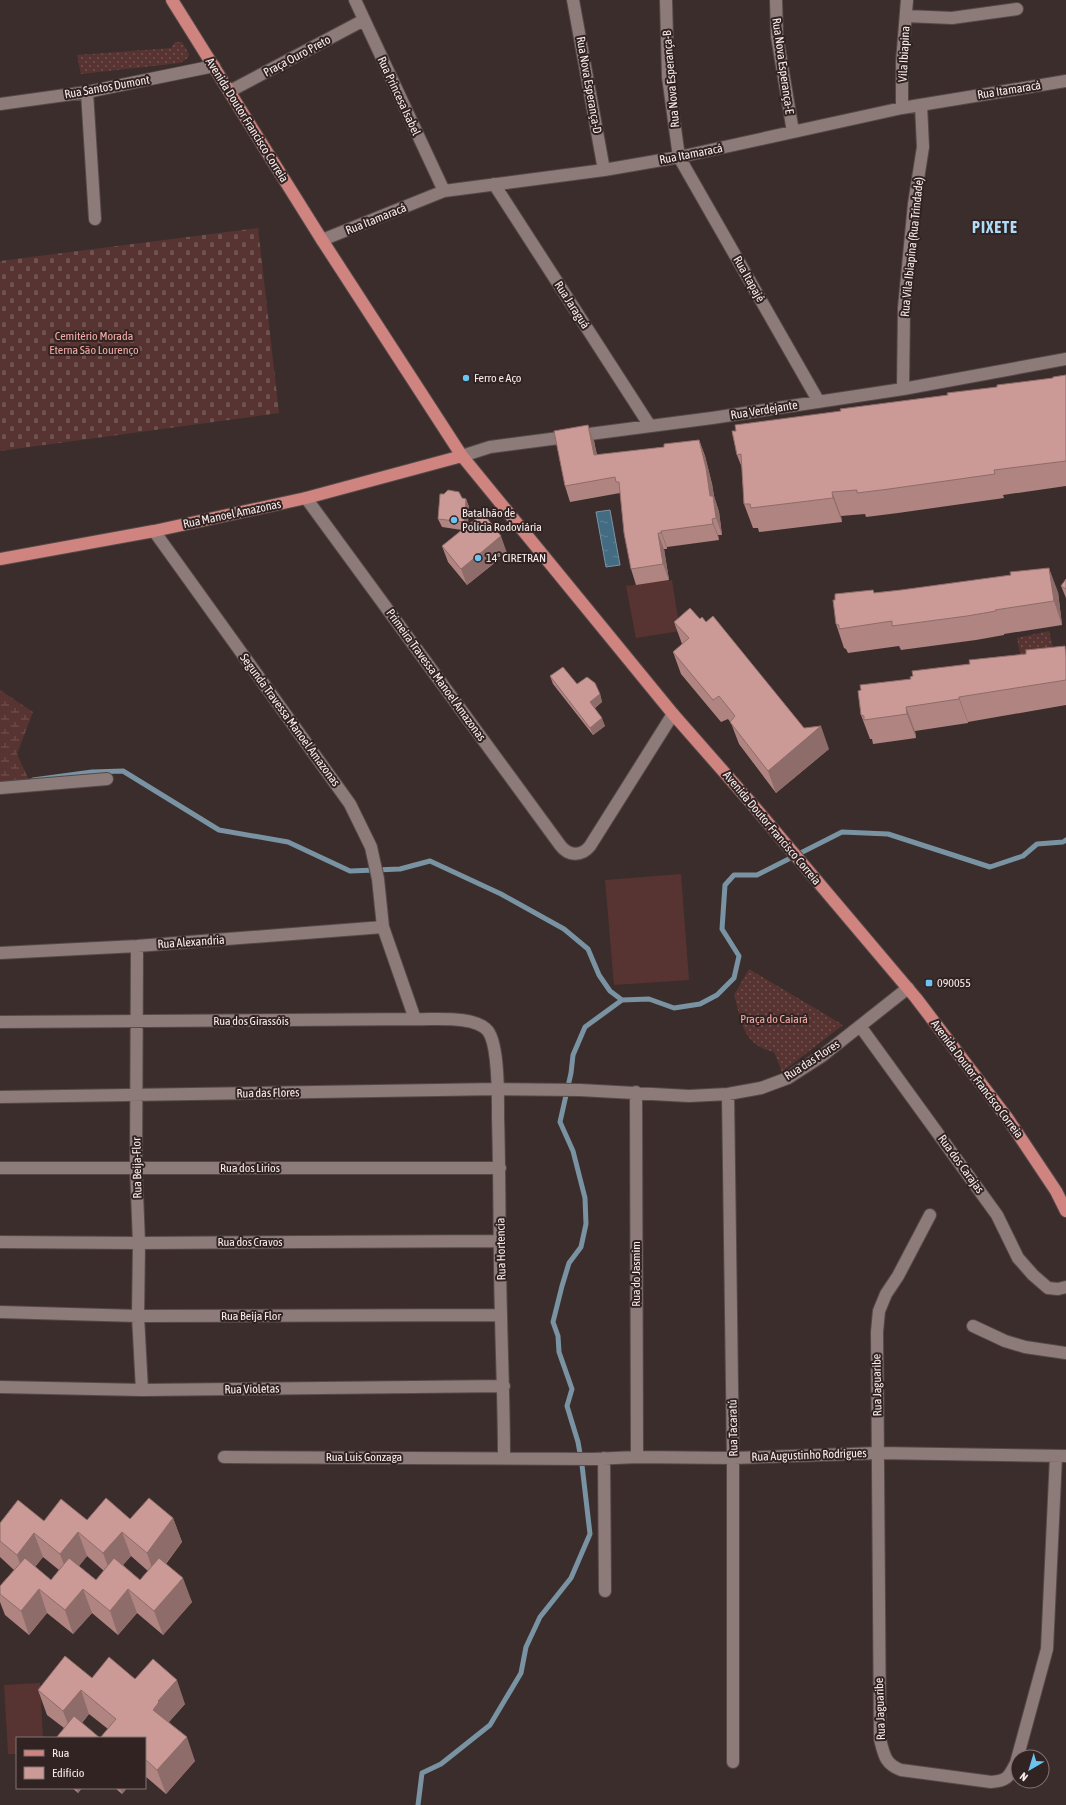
<svg xmlns="http://www.w3.org/2000/svg" width="1066" height="1805" viewBox="0 0 1066 1805" font-family="'Asap Condensed',sans-serif">
	<style>
		.grass { fill: url(#grass-dots) }
		.wetland { fill: url(#wetland-marsh) }
		.cemetery { fill: url(#cemetery-stones) }
		.pitch { fill: #573432 }
		.water { fill: url(#water-ripples); stroke: #7993a2 }
		.lines { fill: none; stroke-linecap: round; stroke-linejoin: round }
		.stream { stroke: #7993a2; stroke-width: 5 }
		.minor-casing { stroke: #554948; stroke-width: 14 }
		.major-casing { stroke: #554948; stroke-width: 14 }
		.minor { stroke: #8d7b79; stroke-width: 12 }
		.major { stroke: #d08480; stroke-width: 12 }
		.wall { fill: #af8481; fill-rule: evenodd }
		.shaded-wall { fill: #8e6c69 }
		.building { fill: #cb9a96; stroke: #8e6c69 }
		.poi-dot { fill: #6bc3f2; stroke: #312322; stroke-width: 1.5 }
		.labels { text-anchor: middle; dominant-baseline: central; stroke-width: 4; stroke-linejoin: round; paint-order: stroke }
		.street-label { font-size: 12px; fill: #f8edec; stroke: #312322 }
		.park-label { font-size: 12px; fill: #f6aba5; stroke: #312322 }
		.poi-label { font-size: 12px; fill: #f8edec; stroke: #312322; text-anchor: start }
		.district-label { font-size: 16px; font-weight: bold; letter-spacing: 1px; fill: #afdcf7; stroke: #312322 }
	</style>
	<defs>
		<pattern id="grass-dots" width="8" height="8" patternUnits="userSpaceOnUse"><rect width="8" height="8" fill="#573432"/><path d="M2 2h.1M6 6h.1" fill="none" stroke="#705250" stroke-width="1.8" stroke-linecap="round"/></pattern>
		<pattern id="wetland-marsh" width="20" height="14" patternUnits="userSpaceOnUse"><rect width="20" height="14" fill="#573432"/><path d="M1 5h8M5 5V1M11 12h8M15 12V8" fill="none" stroke="#705250"/></pattern>
		<pattern id="cemetery-stones" width="16" height="16" patternUnits="userSpaceOnUse"><rect width="16" height="16" fill="#573432"/><path d="M2 7V4a2 2 0 0 1 4 0v3zM10 15v-3a2 2 0 0 1 4 0v3z" fill="#705250"/></pattern>
		<pattern id="water-ripples" width="26" height="14" patternUnits="userSpaceOnUse"><rect width="26" height="14" fill="#436c83"/><path d="M2 4q2-2 4 0t4 0M15 11q2-2 4 0t4 0" fill="none" stroke="#5f8195"/></pattern>
	</defs>
	<rect width="100%" height="100%" fill="#3b2d2b"/>
	<!-- grass -->
	<path class="grass" d="M175 42H182L189 54 188 58 180 63 81 74 77 55 171 48Z
		M1049 631 1055 656 1022 663 1017 638Z
		M749 969 843 1025 782 1072 774 1052C742 1045 742 1022 734 995Z"/>
	<!-- wetland -->
	<path class="wetland" d="M0 690 33 712 17 754 29 780 0 784Z"/>
	<!-- cemetery -->
	<path class="cemetery" d="M258 228 279 413 0 451V261Z"/>
	<!-- pitch -->
	<path class="pitch" d="M672 580 680 631 636 638 626 586Z
		M681 874 689 980 614 985 605 880Z
		M40 1683 43 1738H17V1754H8L4 1685Z"/>
	<!-- water -->
	<path class="water" d="M610 510 620 565 606 567 596 512Z"/>
	<g class="lines">
		<!-- stream -->
		<path class="stream" d="M33 780 92 772 123 771 219 830 288 842 350 871 400 869 430 861 501 894 564 929 588 949 599 975 610 991 622 1000 649 999 674 1008 700 1004 717 995 734 978 739 956 722 929 725 885 734 875H757L842 832 888 834 990 867 1023 856 1037 844 1063 842 1066 840
			M418 1805 422 1773 441 1764 490 1725 521 1673 526 1647 540 1617 571 1578 590 1534 582 1465 578 1442 567 1406 572 1389 559 1352 558 1336 553 1322 562 1286 569 1263 581 1247 586 1224 585 1198 573 1151 560 1122 571 1073 573 1055 585 1027 622 1000"/>
		<defs>
			<path id="minor" d="M355 0 444 191
				M573 0 604 170
				M666 0 668 77 679 157 819 402
				M776 0 777 36 793 132
				M906 16 952 18 1017 9
				M230 91 364 20
				M87 92 95 219
				M0 104 87 92 214 66
				M902 108V62L907 0
				M494 184 650 426
				M322 240 444 191 604 170 679 157 902 108 1066 81
				M903 389 904 308 914 204 923 147 921 105
				M462 456 490 447 712 418 903 389 1066 359
				M306 498 560 845C568 856 581 857 590 846L673 714
				M154 531 350 804 371 847 378 879 383 927 415 1019
				M0 788 107 779
				M137 946 136 1168 139 1243 138 1316 142 1390
				M0 953 137 946 383 927
				M0 1022 415 1019C434 1020 475 1015 488 1031 499 1046 498 1098 498 1118 500 1184 499 1249 501 1315 502 1363 504 1410 504 1458
				M860 1026 997 1215 1018 1258 1033 1275 1048 1288 1058 1289 1066 1287
				M636 1092 637 1457
				M728 1094 733 1458V1762
				M0 1097 497 1089 580 1090 689 1096 728 1094 761 1088 788 1078 822 1056 908 988
				M0 1168H500
				M930 1215 898 1276 886 1294 879 1311 877 1332 880 1739C884 1755 885 1764 901 1770L991 1782C1008 1781 1009 1776 1016 1763L1047 1649 1056 1456
				M0 1242 139 1243 500 1241
				M0 1312 138 1316 501 1315
				M973 1326 1005 1341 1025 1347 1066 1353
				M0 1387 142 1390 504 1386
				M224 1457 593 1459 637 1457 733 1458 878 1453 1066 1456
				M604 1458 605 1591"/>
			<path id="major" d="M172 0 322 240 462 456 673 714 752 804 916 998 1008 1119 1056 1191 1066 1211
				M0 559 154 531 306 498 462 456"/>
		</defs>
		<!-- minor casing -->
		<use href="#minor" class="minor-casing"/>
		<!-- major casing -->
		<use href="#major" class="major-casing"/>
		<!-- minor -->
		<use href="#minor" class="minor"/>
		<!-- major -->
		<use href="#major" class="major"/>
	</g>
	<!-- wall -->
	<path class="wall" d="M1066 375V486L1003 495 1004 498 898 513 866 517 865 514 841 516 842 522 759 532 758 528H753L744 504 742 468 737 455 948 395 1053 378Z
		M588 425 594 441 597 455 664 447 699 440 705 456 712 484 714 496 719 512 722 535H718L719 540 667 547V549H664L669 580 636 585 631 569 620 493 570 502 565 486Z
		M462 498 466 499 469 507 468 526 507 553 467 585 448 562 442 546 462 530 442 527 438 519Z
		M1066 579V598L1061 586Z
		M873 590 874 593 901 590 1058 592 1062 625 1004 634V635L976 640 901 650 899 646 848 653 846 649 844 648 836 624Z
		M700 619 804 728 829 749 776 793 739 744 731 723 728 719 721 722 681 674 673 652 682 644 674 622Z
		M1066 650V705L968 722V723L915 731 916 738 873 744 872 739H870L861 715 911 679 970 664Z
		M550 676 577 684 600 694 602 702 595 708 605 726 593 735 553 684Z
		M173 1518 182 1542 166 1564 192 1602 163 1635 137 1613 118 1635 92 1613 73 1634 47 1613 29 1635 5 1615 0 1602V1586L14 1570 0 1557V1523L44 1521ZM87 1556 104 1571 96 1580 79 1566ZM131 1556 148 1571 140 1580 123 1565ZM43 1557 59 1570 51 1580 35 1567Z
		M92 1678 135 1679 185 1704 169 1722 195 1761 166 1794 145 1776V1738L108 1729 89 1714 82 1723 64 1728 47 1715 38 1690Z
		M72 1788H82L78 1793Z
		M115 1788H127L122 1794Z"/>
	<!-- shaded-wall -->
	<path class="shaded-wall" d="M588 425 594 441 600 471 594 455Z
		M699 440 705 456 712 484 714 496 719 512 722 535 716 518 710 496Z
		M832 492 841 516 842 522 833 498Z
		M466 499 469 507 467 531 464 522Z
		M712 519 718 535 719 540 713 524Z
		M661 531 667 547V549L661 533Z
		M658 533 664 549 669 580 663 564Z
		M501 536 507 553 467 585 461 569Z
		M1049 568 1058 592 1062 625 1054 601Z
		M600 694 602 702 593 709 590 702Z
		M959 697 968 722V723L959 699Z
		M906 707 915 731 916 738 907 714Z
		M602 718 605 726 593 735 590 728Z
		M821 726 829 749 776 793 768 771Z
		M173 1518 182 1542 155 1577 147 1553Z
		M78 1532 87 1556 69 1578 60 1554Z
		M122 1532 131 1556 112 1577 103 1553Z
		M34 1533 43 1557 25 1579 17 1555Z
		M183 1578 192 1602 163 1635 154 1611Z
		M39 1589 47 1613 29 1635 21 1611Z
		M83 1589 92 1613 73 1634 65 1610Z
		M128 1589 137 1613 118 1635 110 1611Z
		M177 1680 185 1704 167 1724 153 1710 158 1701Z
		M81 1690 89 1714 72 1735 63 1711Z
		M187 1737 195 1761 166 1794 157 1770Z
		M76 1788H82L78 1793Z
		M120 1788H127L122 1794Z"/>
	<!-- building -->
	<path class="building" d="M1066 375V461L994 470 995 474 889 489 857 493V490L832 492 833 498 751 508 750 504H744L741 454 737 455 732 431H736L735 425 841 411 840 409 948 395 947 393 997 387V385L1053 378V377Z
		M588 425 594 455 664 447V444L699 440 706 468 710 496H713L716 518 712 519 713 524 661 531V533H658L663 564 631 569 624 533 619 482H616L615 477 565 486 554 431Z
		M448 490 459 492 462 498 466 499 464 522 438 519 440 494H444Z
		M483 513 501 536 461 569 442 546Z
		M1049 568 1054 601 995 610 996 611 967 616 892 626V621L839 629V625L836 624 833 600H835V594L873 590 874 593 901 590 1011 575 1010 572Z
		M1066 579V589L1061 586Z
		M690 608 700 619 702 617 706 622 713 616 804 728 821 726 768 771 730 722 735 716 719 696 713 700 673 652 689 638 674 622Z
		M1065 646 1066 657V680L959 697V699L906 707 907 714 864 720V716L861 715 858 691 861 690 860 685 911 679 910 677 913 676 912 671 970 664 969 660 1026 654V650Z
		M563 667 577 684 587 677 595 683 600 694 590 702 602 718 590 728 550 676Z
		M106 1498 130 1519 149 1498 173 1518 147 1553 122 1532 103 1553 78 1532 60 1554 34 1533 17 1555 0 1541V1523L18 1500 44 1521 61 1499 87 1520Z
		M25 1558 51 1580 69 1558 96 1580 114 1558 140 1580 159 1558 183 1578 154 1611 128 1589 110 1611 83 1589 65 1610 39 1589 21 1611 0 1594V1586Z
		M65 1656 92 1678 109 1657 135 1679 153 1659 177 1680 158 1701 159 1702 153 1710 187 1737 157 1770 145 1759V1738H100L116 1719 81 1690 63 1711 38 1690Z
		M74 1716 100 1738H56Z"/>
	<!-- markers -->
	<g class="poi-dot">
		<circle cx="466" cy="378" r="4"/>
		<circle cx="454" cy="520" r="4"/>
		<circle cx="478" cy="558" r="4"/>
		<rect x="925" y="979" width="8" height="8" rx="2"/>
	</g>
	<g class="labels">
		<!-- street labels -->
		<g class="street-label">
			<text transform="translate(904 54) rotate(-87)">Vila Ibiapina</text>
			<text transform="translate(297 56) rotate(-28)">Praça Ouro Preto</text>
			<text transform="translate(783 66) rotate(82)">Rua Nova Esperança-E</text>
			<text transform="translate(671 79) rotate(-95)">Rua Nova Esperança-B</text>
			<text transform="translate(589 85) rotate(80)">Rua Nova Esperança-D</text>
			<text transform="translate(107 87) rotate(-10)">Rua Santos Dumont</text>
			<text transform="translate(1009 90) rotate(-9)">Rua Itamaracá</text>
			<text transform="translate(399 96) rotate(65)">Rua Princesa Isabel</text>
			<text transform="translate(247 120) rotate(58)">Avenida Doutor Francisco Correia</text>
			<text transform="translate(691 154) rotate(-11)">Rua Itamaracá</text>
			<text transform="translate(376 219) rotate(-22)">Rua Itamaracá</text>
			<text transform="translate(912 247) rotate(-84)">Rua Vila Ibiapina (Rua Trindade)</text>
			<text transform="translate(749 279) rotate(60)">Rua Itapajé</text>
			<text transform="translate(572 305) rotate(57)">Rua Jaraguá</text>
			<text transform="translate(764 410) rotate(-9)">Rua Verdejante</text>
			<text transform="translate(232 514) rotate(-12)">Rua Manoel Amazonas</text>
			<text transform="translate(436 675) rotate(54)">Primeira Travessa Manoel Amazonas</text>
			<text transform="translate(290 720) rotate(54)">Segunda Travessa Manoel Amazonas</text>
			<text transform="translate(772 828) rotate(50)">Avenida Doutor Francisco Correia</text>
			<text transform="translate(191 942) rotate(-4)">Rua Alexandria</text>
			<text x="251" y="1021">Rua dos Girassóis</text>
			<text transform="translate(812 1060) rotate(-33)">Rua das Flores</text>
			<text transform="translate(977 1079) rotate(53)">Avenida Doutor Francisco Correia</text>
			<text transform="translate(268 1093) rotate(-1)">Rua das Flores</text>
			<text transform="translate(961 1164) rotate(54)">Rua dos Carajas</text>
			<text transform="translate(137 1168) rotate(-91)">Rua Beija-Flor</text>
			<text x="250" y="1168">Rua dos Lirios</text>
			<text x="250" y="1242">Rua dos Cravos</text>
			<text transform="translate(501 1249) rotate(-91)">Rua Hortencia</text>
			<text transform="translate(636 1274) rotate(-90)">Rua do Jasmim</text>
			<text x="251" y="1316">Rua Beija Flor</text>
			<text transform="translate(877 1385) rotate(-91)">Rua Jaguaribe</text>
			<text transform="translate(252 1389) rotate(-1)">Rua Violetas</text>
			<text transform="translate(733 1428) rotate(-91)">Rua Tacaratú</text>
			<text transform="translate(809 1455) rotate(-2)">Rua Augustinho Rodrigues</text>
			<text x="364" y="1457">Rua Luis Gonzaga</text>
			<text transform="translate(880 1709) rotate(-92)">Rua Jaguaribe</text>
		</g>
		<!-- park labels -->
		<g class="park-label">
			<text x="94" y="336">Cemitério Morada<tspan x="94" dy="14">Eterna São Lourenço</tspan></text>
			<text x="774" y="1019">Praça do Caiará</text>
		</g>
		<!-- poi labels -->
		<g class="poi-label">
			<text x="474" y="378">Ferro e Aço</text>
			<text x="462" y="513">Batalhão de<tspan x="462" dy="14">Polícia Rodoviária</tspan></text>
			<text x="486" y="558">14º CIRETRAN</text>
			<text x="937" y="983">090055</text>
		</g>
		<!-- district labels -->
		<g class="district-label">
			<text x="995" y="227">PIXETE</text>
		</g>
	</g>
	<!-- legend -->
	<rect x="16" y="1737" width="130" height="52" fill="#312322" stroke="#817473"/>
	<rect x="24" y="1750" width="20" height="6" fill="#d08480" stroke="#817473"/>
	<text x="52" y="1757" font-size="12" fill="#f8edec">Rua</text>
	<rect x="24" y="1767" width="20" height="12" fill="#cb9a96" stroke="#817473"/>
	<text x="52" y="1777" font-size="12" fill="#f8edec">Edifício</text>
	<!-- north arrow -->
	<g transform="translate(1030 1769) rotate(218)"><circle r="19" fill="#312322" stroke="#817473"/>
	<path d="M0-3L7 15L0 10L-7 15Z" fill="#6bc3f2"/>
	<text y="-6" font-size="11" font-weight="bold" text-anchor="middle" fill="#f8edec">N</text>
	</g>
</svg>
